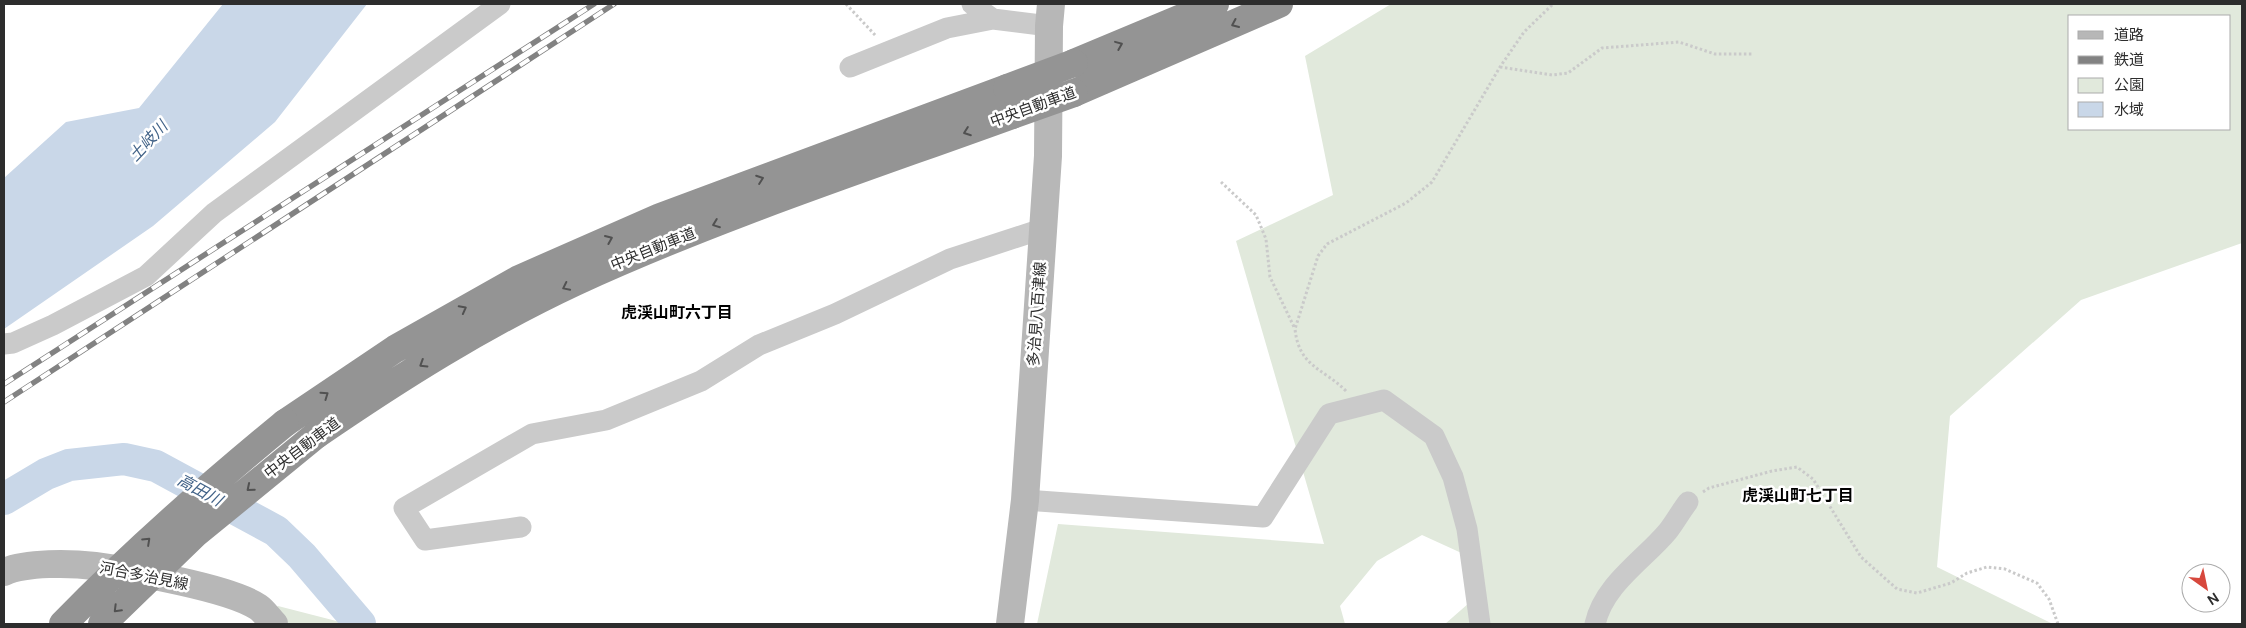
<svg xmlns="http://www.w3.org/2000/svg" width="2246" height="628" viewBox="0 0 2246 628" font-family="'DM Sans','Noto Sans JP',sans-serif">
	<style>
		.green { fill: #e1e9dc; fill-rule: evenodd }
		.water { fill: #c9d7e8 }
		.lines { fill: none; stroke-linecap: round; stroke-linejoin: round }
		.river { stroke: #c9d7e8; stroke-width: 32 }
		.path { stroke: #cacaca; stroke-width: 3; stroke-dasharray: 2.5 2.5; stroke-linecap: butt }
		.street { stroke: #cacaca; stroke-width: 21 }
		.secondary { stroke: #b7b7b7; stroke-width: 28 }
		.highway { stroke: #949494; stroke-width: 28 }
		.rail-casing { stroke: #828282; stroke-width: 5.5 }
		.rail { stroke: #fff; stroke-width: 4; stroke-dasharray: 11; stroke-linecap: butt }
		.highway-bridge { stroke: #949494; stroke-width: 28 }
		.oneway { stroke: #515151 }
		.labels { text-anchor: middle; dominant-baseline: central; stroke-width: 5; stroke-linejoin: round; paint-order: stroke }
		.street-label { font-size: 15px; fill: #2d2d2d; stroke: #fff }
		.water-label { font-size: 16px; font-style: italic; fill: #426388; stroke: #fff }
		.neighbourhood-label { font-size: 16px; font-weight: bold; fill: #000; stroke: #fff }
	</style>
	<rect width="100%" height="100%" fill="#fff"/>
	<!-- green -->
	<path class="green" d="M1391 4H2242V243L2081 300 1950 416 1937 567 2053 624H1445L1469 603 1468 556 1422 535 1377 561 1340 606 1345 624H1037L1058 524 1324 544 1236 241 1333 195 1305 56ZM2070 16H2230V129H2070Z
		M278 606 348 624H259Z"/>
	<!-- water -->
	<path class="water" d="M223 4H367L275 122 153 226 4 329V178L66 122 139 108Z"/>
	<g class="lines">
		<!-- river -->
		<path class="river" d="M4 499 46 474 69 465 124 459 156 466 276 531 302 556 360 624"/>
		<!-- path -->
		<path class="path" d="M846 4 876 36
			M1500 67 1552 75 1568 73 1602 48 1679 42 1715 54H1753
			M1221 182 1256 215 1266 239 1270 277 1295 329
			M1346 391C1323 368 1299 367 1295 329L1318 256 1327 244 1406 203 1432 182 1500 67 1524 32 1553 4
			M1703 492 1709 488 1772 471 1797 467 1813 479 1861 557 1897 589 1917 593 1951 583 1967 573 1987 567 2005 569 2037 583 2049 599 2058 624"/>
		<!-- street -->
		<path class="street" d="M972 4 993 19 1049 26
			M850 67 947 28 993 19
			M4 344 13 343 53 325 146 276 214 213 500 4
			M1025 500 1263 517 1329 414 1384 400 1434 436 1453 477 1467 529 1480 624
			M521 527 425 540 404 508 532 434 606 420 701 381 759 345 835 314 950 259 1042 229
			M1595 624C1604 584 1644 560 1668 531 1675 522 1681 511 1688 502"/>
		<!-- secondary -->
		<path class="secondary" d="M4 572C26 562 71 563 95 566 132 571 230 588 258 607 264 611 269 619 274 624
			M1010 624 1025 500 1048 156 1049 26 1051 4"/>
		<!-- highway -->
		<path class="highway" d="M1074 63 1215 4
			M1074 93 1279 4
			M285 423 395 349 519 279 660 217 1007 88
			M316 435C399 378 483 325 575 282 716 217 866 168 1012 115"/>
		<defs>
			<path id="rail" d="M4 384 594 4
				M4 402 614 4"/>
		</defs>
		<!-- rail casing -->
		<use href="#rail" class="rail-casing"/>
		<!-- rail -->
		<use href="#rail" class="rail"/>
		<!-- highway-bridge -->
		<path class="highway-bridge" d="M1007 88 1074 63
			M1012 115 1074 93
			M63 624C133 552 207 487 285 423
			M102 624 195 534 316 435"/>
	</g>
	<!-- one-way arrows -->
	<defs><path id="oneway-chevron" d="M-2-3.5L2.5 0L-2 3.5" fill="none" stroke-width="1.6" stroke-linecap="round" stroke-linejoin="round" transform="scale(1.25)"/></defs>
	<g class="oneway">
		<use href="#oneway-chevron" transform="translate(1235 24) rotate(156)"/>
		<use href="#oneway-chevron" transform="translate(1119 45) rotate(-22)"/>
		<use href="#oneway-chevron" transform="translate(967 132) rotate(160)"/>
		<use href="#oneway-chevron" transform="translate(760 179) rotate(-20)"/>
		<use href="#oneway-chevron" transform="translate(716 224) rotate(159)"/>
		<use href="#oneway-chevron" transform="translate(609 239) rotate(-23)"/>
		<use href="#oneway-chevron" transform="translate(566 287) rotate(154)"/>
		<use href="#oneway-chevron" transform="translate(463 309) rotate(-28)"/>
		<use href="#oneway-chevron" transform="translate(423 364) rotate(148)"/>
		<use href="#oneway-chevron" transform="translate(325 395) rotate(-35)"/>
		<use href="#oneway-chevron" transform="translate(250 488) rotate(140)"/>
		<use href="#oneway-chevron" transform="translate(147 541) rotate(-43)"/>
		<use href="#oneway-chevron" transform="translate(117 609) rotate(135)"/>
	</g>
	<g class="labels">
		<!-- street labels -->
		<g class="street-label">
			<text transform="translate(1033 107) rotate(-20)">中央自動車道</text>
			<text transform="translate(653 249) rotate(-22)">中央自動車道</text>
			<text transform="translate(1037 314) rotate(-86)">多治見八百津線</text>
			<text transform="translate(302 448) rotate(-37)">中央自動車道</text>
			<text transform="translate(144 576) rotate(11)">河合多治見線</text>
		</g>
		<!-- water labels -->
		<g class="water-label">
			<text transform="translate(148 141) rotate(-47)">土岐川</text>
			<text transform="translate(200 490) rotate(29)">高田川</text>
		</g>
		<!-- neighbourhood labels -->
		<g class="neighbourhood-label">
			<text x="677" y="312">虎渓山町六丁目</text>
			<text x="1798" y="495">虎渓山町七丁目</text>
		</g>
	</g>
	<!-- border -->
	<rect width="2246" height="628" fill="none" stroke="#2d2d2d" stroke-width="10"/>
	<!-- legend -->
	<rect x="2068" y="15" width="162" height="115" fill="#ffffff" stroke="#ababab"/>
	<rect x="2078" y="31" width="25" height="8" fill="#b7b7b7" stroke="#ababab"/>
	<text x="2114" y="40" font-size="15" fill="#2d2d2d">道路</text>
	<rect x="2078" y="56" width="25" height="8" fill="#828282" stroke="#ababab"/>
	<text x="2114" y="65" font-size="15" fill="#2d2d2d">鉄道</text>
	<rect x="2078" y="78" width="25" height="15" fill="#e1e9dc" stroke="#ababab"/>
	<text x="2114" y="90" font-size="15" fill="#2d2d2d">公園</text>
	<rect x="2078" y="102" width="25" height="15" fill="#c9d7e8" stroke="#ababab"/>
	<text x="2114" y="115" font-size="15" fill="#2d2d2d">水域</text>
	<!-- north arrow -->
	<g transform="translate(2206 588) rotate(147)"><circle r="24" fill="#ffffff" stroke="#ababab"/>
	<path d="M0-4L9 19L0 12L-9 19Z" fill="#d7483d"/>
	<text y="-8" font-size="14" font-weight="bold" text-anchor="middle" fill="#2d2d2d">N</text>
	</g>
</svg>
